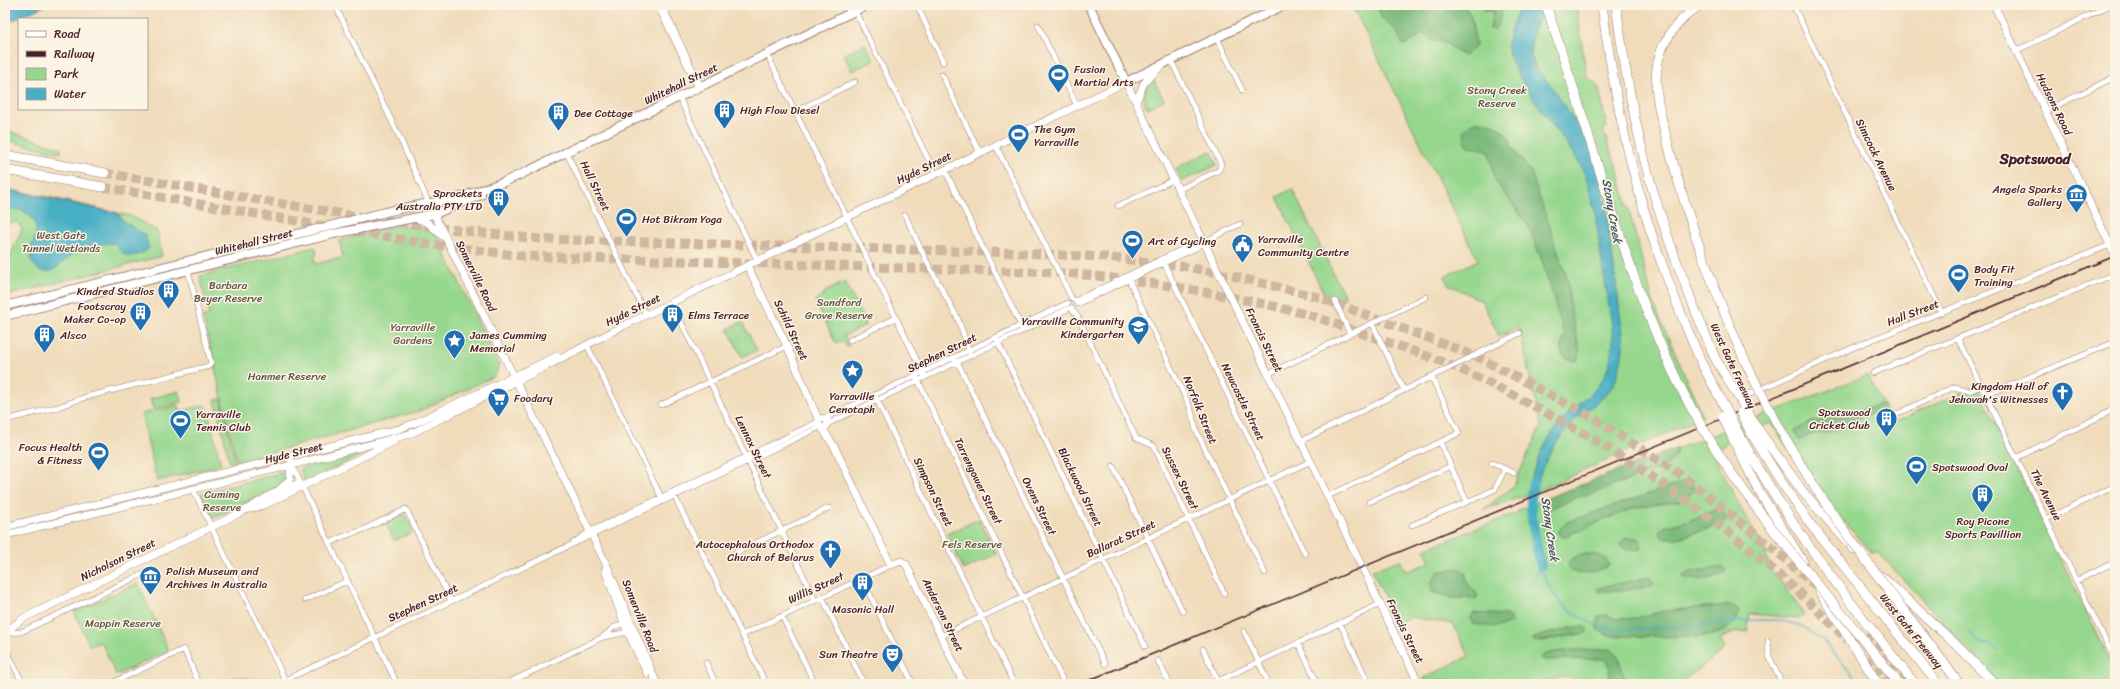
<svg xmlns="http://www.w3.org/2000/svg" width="2120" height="689" viewBox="0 0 2120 689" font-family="Sriracha,sans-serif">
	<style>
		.green { fill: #96d78e; stroke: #707b5c }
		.forest { fill: #78b879; stroke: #616c52 }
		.water { fill: #46afc4; stroke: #486778 }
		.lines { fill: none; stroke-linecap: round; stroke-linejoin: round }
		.stream { stroke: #46afc4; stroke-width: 1.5 }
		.river { stroke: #46afc4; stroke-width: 10 }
		.highway-tunnel { stroke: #cfb69e; stroke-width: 9; stroke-dasharray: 9 4.5; stroke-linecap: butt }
		.street-casing { stroke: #9d7e73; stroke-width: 6 }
		.secondary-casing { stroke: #9d7e73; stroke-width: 8 }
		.primary-casing { stroke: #9d7e73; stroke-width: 10 }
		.highway-casing { stroke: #9d7e73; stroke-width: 10 }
		.street { stroke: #fff; stroke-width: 5 }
		.secondary { stroke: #fff; stroke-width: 7 }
		.primary { stroke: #fff; stroke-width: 8 }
		.highway { stroke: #fff; stroke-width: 9 }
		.rail { stroke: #4a1f2b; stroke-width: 1.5 }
		.highway-bridge-casing { stroke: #9d7e73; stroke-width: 10; stroke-linecap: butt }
		.highway-bridge { stroke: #fff; stroke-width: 9 }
		.labels { text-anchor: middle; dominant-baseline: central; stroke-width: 3; stroke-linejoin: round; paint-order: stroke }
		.poi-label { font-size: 11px; fill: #4a1f2b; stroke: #fcf5e5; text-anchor: start }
		.street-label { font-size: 11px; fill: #4a1f2b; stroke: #fcf5e5 }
		.park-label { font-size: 11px; fill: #615649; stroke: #fcf5e5 }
		.water-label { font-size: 12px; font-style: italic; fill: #485968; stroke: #fcf5e5 }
		.district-label { font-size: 15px; font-weight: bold; fill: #4a1f2b; stroke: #fcf5e5 }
	</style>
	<rect width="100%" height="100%" fill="#fcf5e5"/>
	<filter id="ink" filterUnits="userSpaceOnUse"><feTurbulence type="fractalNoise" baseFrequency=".025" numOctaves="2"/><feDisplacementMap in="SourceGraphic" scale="8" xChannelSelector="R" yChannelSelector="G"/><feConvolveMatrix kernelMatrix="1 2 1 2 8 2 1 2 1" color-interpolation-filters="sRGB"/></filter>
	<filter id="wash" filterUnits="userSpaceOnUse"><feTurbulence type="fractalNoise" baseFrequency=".012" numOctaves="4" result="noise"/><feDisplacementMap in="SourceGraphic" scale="16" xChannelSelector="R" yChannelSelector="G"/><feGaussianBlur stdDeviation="0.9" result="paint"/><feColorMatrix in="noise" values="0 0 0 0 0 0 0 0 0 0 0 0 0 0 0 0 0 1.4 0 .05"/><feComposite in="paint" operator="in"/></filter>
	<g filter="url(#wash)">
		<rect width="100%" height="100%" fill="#f0dcbb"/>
		<!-- green -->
		<path class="green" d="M1352 5H1576L1587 77 1598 85 1607 127 1603 130 1619 173 1654 305 1703 417 1538 491 1483 510 1513 487 1541 426 1519 327 1499 336 1482 301 1448 284 1444 277 1478 260Z
			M865 44 874 60 852 71 844 55Z
			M1153 79 1164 100 1147 108C1141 95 1143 89 1153 79Z
			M5 130 61 148V153L5 140Z
			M1211 151 1217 165 1182 181 1176 168Z
			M5 189 44 196 131 216 157 231 162 256 5 296V257L9 259 22 229 17 222 5 225Z
			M1292 189 1345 297 1329 304 1277 197Z
			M393 226H413L431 229 438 238 499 365 495 376 419 411 237 462 203 317 209 315 200 276 315 247 317 255 314 256 316 264 343 257 339 241Z
			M845 282 866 325 844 336 849 346 847 347 842 342H835L815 300 824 296 823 293Z
			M741 322 743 323 757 350 742 357 728 329Z
			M1868 375 1892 423 1977 386 2115 671V683L1999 684 1878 552 1873 553 1837 515 1770 423 1727 441 1718 452 1717 461 1740 507 1766 552 1769 569 1784 585 1804 615 1800 618 1749 614 1748 631 1733 633 1720 639 1725 649 1679 684H1592L1561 676 1549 682 1546 680 1536 684H1427L1424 678 1469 656 1453 624 1411 617 1397 623 1372 570 1400 560 1406 572 1430 562 1425 549 1519 512 1518 510Z
			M179 391 182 402 153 409 150 399Z
			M221 399 235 462 230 463 215 400Z
			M178 405 180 411 206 405 221 465 157 481 141 414Z
			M373 449 305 482 300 469Z
			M287 471 283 484 213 518 201 494Z
			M404 513 413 532 394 541 385 522Z
			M979 519 996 554 964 570 947 534Z
			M138 583 169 651 116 675 101 642 90 646 74 612Z"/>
		<!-- forest -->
		<path class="forest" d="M1377 5H1464L1471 16 1476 46 1465 56C1449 50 1454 41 1431 41L1428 36 1422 34 1412 41 1403 45 1396 30 1381 17Z
			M1482 5H1503L1499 22 1494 30 1490 29 1493 11H1484Z
			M1481 121 1493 124 1504 132 1510 139 1511 146 1531 172 1568 281 1570 305 1580 352 1577 361 1566 358 1561 354 1564 334 1542 260 1527 224 1496 182 1488 150 1469 147 1465 143 1464 130 1470 124Z
			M1879 405 1883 406V410L1882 411 1862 417 1845 427 1821 434 1815 433 1799 440 1795 431 1811 422 1845 416Z
			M1677 448 1675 457 1666 466 1586 496C1572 497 1561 505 1548 509L1543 506 1542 500Z
			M1686 481C1692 483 1694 485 1693 492L1680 501 1633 508 1563 537 1559 534V530L1567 522 1575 519Z
			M1715 509H1720L1726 518 1721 524 1687 536 1675 538H1663L1659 533 1660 530 1664 527 1700 517Z
			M1626 538H1636L1640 540 1642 548C1633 551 1624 553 1620 543Z
			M1588 554C1597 555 1604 555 1609 563L1608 566C1598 571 1569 582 1568 562 1574 556 1580 555 1588 554Z
			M1724 567 1727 570C1722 579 1691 582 1683 577V575L1688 572Z
			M1458 568 1465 572 1468 584 1478 595 1476 599 1454 598 1432 592 1431 583 1438 572Z
			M1650 577 1654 584 1651 587 1598 592V588Z
			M1728 605 1737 608 1739 613C1730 633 1719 634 1699 637L1613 636 1605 634 1597 629 1598 616 1607 615 1616 619 1636 618 1664 611Z
			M1474 613 1506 615 1511 618 1512 621C1504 630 1484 626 1473 624L1471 617Z
			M1580 626H1585L1587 629 1586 633 1535 642 1532 639 1549 633Z
			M1610 649 1617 654 1627 684H1607C1611 677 1610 669 1608 661L1605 659 1545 660 1540 658C1548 648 1596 650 1610 649Z"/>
		<!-- water -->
		<path class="water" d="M5 5H46L5 24Z
			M1521 5H1545L1533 31 1530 54 1537 70 1549 83 1594 150 1600 165 1624 342C1622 356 1620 374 1612 387 1603 400 1589 408 1577 418 1560 433 1536 472 1535 495L1526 499C1530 475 1546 436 1563 419 1593 388 1609 389 1613 339 1611 314 1606 289 1602 264 1598 234 1595 203 1585 175 1573 141 1504 76 1508 42 1510 29 1515 16 1521 5Z
			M12 191 113 212 119 215 124 222 145 235 149 248C145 253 132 258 125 255 121 253 118 246 115 243 82 245 76 251 52 271 36 274 28 262 31 247 33 241 37 235 36 228 34 212 19 208 5 209V195Z"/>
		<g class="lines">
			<!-- stream -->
			<path class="stream" d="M1541 566C1550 603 1581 623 1616 631L1754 620H1782L1804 627 1822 640 1861 684
				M1516 586 1529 587 1540 568
				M1970 632 1982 644 1991 645 1997 650"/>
			<!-- river -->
			<path class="river" d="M1533 483C1527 510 1536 540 1541 566"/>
		</g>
	</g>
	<g filter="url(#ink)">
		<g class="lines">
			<!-- highway-tunnel -->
			<path class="highway-tunnel" d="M105 173C250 198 395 226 542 239L1021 253 1105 257 1182 266 1233 276 1318 297 1476 356 1592 417 1684 477 1776 551 1817 588
				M103 187 422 243 523 256 1064 273C1146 280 1228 294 1309 315 1330 321 1351 330 1372 337 1403 347 1434 358 1464 371 1489 382 1514 396 1539 409 1652 469 1758 547 1847 640
				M1864 635 1908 684
				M1865 658 1887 684"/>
			<defs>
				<path id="street" d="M335 5 399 136 429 204
					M657 5 698 88
					M662 5 701 86
					M846 5 850 13
					M917 5 943 62
					M1793 5 1942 313
					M855 11 936 175
					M1038 25 1077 106
					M1217 38 1242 90
					M2016 51 2110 5
					M767 54 925 377
					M1171 60 1221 164 1219 170 1178 190
					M942 75 980 153
					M679 97 758 262
					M796 111 855 82
					M2045 111 2115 77
					M996 146 1072 299
					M566 152 646 315
					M945 170 1022 328
					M1118 206 1173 180
					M905 215 927 262 958 319 970 353
					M1162 259 1305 554
					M1127 276 1190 407 1196 430 1265 573
					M1075 301 1195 243 1210 239 1240 224
					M1335 301 1350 334
					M672 303 815 600
					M1077 304 1196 248 1203 242
					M1071 308 1078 317 1136 438 1154 446 1224 593
					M1372 323 1404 390
					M996 338 1145 646
					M1958 339 2115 660
					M850 340 896 318
					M587 345 662 499
					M955 357 1105 664
					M1873 373 2115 274
					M1268 374 1426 297
					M916 376 1063 681
					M1986 395 2115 342
					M875 396 1014 684
					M1743 397 1859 345 2110 245
					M661 405 787 346
					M1895 415 1954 387 1969 391 1981 386
					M824 419 1068 303
					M5 420 58 407 86 397 209 366 211 363 188 270
					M827 424 1070 308
					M1301 441 1520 333
					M1440 442 1467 502
					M2016 458 2115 409
					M1492 463 1514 473
					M292 465 397 684
					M1113 466 1183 612
					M193 489 287 684
					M674 495 766 684
					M1328 496 1459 433 1431 376
					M1369 502 1451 466
					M2046 519 2115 486
					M1412 525 1479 497 1495 489 1505 469
					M573 543 589 532 818 422
					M329 544 342 537 365 529 406 509 451 601
					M735 553 829 508
					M862 578 913 684
					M2076 581 2115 562
					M822 597 864 684
					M305 600 347 581
					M782 616 815 684
					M1340 623 1369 684
					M1244 631 1269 684
					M5 633 21 632 145 573
					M742 635 891 565
					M941 636 1311 461
					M604 637 628 632
					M1768 641 1769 656 1782 684
					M1298 643 1318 684
					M5 647 23 684
					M1203 649 1219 683
					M1158 661 1170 684
					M706 663 716 684
					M285 680 820 427
					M110 684 184 649 199 684
					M226 684 235 681 287 684
					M506 684 603 637 613 628 624 623
					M1212 684 1380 604"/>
				<path id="secondary" d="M1994 5 2115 255
					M1136 102 1144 83 1160 67
					M434 214 608 568 657 684
					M416 218 428 223 442 236
					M748 267 787 346 819 421
					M818.5 423a4.5 4.5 0 1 1 9 0a4.5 4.5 0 1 1-9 0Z
					M822 428 834 446 891 565 901 561 906 564 964 684
					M284 490 299 483
					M251 509 264 505 395 441
					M5 527 399 429 417 422 557 356
					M5 535 292 465 410 434 543 368 621 327 1126 82 1419 684
					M605 570 626 628 647 673
					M5 633 22 619 242 512 279 490 290 479 291 461"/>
				<path id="primary" d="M1089 5 1126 82 1284 5
					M5 306 398 209 458 198 504 182 528 171 867 5
					M5 316 333 234 434 214 481 195"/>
				<path id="highway" d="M1546 5 1573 87
					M1602 5C1611 74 1624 143 1644 210 1660 263 1680 313 1702 364
					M1616 5C1625 73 1637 142 1658 207 1674 259 1694 308 1715 358
					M1700 5C1678 19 1660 42 1657 68 1653 97 1664 127 1671 155 1690 226 1715 294 1745 361
					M5 155 105 173
					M5 170 103 187
					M1757 428 1803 492 1855 550
					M1750 431 1780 480 1811 525 1938 684
					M1740 436C1789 526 1851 604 1915 684
					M1733 439 1759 491 1803 562
					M1881 576 1950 639 1995 684
					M1820 592 1878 684
					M1944 663 1959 684"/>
			</defs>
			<!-- street casing -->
			<use href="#street" class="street-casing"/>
			<!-- secondary casing -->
			<use href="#secondary" class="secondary-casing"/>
			<!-- primary casing -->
			<use href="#primary" class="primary-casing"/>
			<!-- highway casing -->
			<use href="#highway" class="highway-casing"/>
			<!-- street -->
			<use href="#street" class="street"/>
			<!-- secondary -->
			<use href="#secondary" class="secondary"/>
			<!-- primary -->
			<use href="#primary" class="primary"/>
			<!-- highway -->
			<use href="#highway" class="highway"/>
			<!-- rail -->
			<path class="rail" d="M1080 684 2115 256"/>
			<defs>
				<path id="highway-bridge" d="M1573 87C1609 196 1637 310 1693 411 1748 511 1829 594 1899 684
					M1715 358 1757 428
					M1745 361C1765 402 1786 442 1811 481 1851 544 1899 603 1944 663
					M1702 364 1740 436
					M1741 413 1750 431
					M1723 417 1733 439"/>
			</defs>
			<!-- highway-bridge casing -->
			<use href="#highway-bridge" class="highway-bridge-casing"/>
			<!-- highway-bridge -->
			<use href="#highway-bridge" class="highway-bridge"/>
		</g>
	</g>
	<!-- icons -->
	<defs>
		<symbol id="stadium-pin" viewBox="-11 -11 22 30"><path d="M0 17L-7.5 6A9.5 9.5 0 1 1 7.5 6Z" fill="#1f6fb2" stroke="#fcf5e5"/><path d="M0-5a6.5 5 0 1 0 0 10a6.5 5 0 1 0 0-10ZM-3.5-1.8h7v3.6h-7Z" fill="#fff"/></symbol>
		<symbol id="building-pin" viewBox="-11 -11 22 30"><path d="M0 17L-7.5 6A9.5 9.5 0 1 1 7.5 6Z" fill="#1f6fb2" stroke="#fcf5e5"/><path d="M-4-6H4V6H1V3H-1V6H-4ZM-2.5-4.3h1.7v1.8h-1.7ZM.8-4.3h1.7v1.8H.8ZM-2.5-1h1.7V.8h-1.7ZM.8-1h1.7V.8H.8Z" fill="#fff"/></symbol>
		<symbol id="museum-pin" viewBox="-11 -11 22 30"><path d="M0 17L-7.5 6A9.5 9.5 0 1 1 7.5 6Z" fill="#1f6fb2" stroke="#fcf5e5"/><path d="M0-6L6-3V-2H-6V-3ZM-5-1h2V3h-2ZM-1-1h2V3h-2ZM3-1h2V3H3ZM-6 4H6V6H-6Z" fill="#fff"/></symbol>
		<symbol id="civic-pin" viewBox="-11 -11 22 30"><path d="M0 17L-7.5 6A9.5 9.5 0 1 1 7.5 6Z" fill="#1f6fb2" stroke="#fcf5e5"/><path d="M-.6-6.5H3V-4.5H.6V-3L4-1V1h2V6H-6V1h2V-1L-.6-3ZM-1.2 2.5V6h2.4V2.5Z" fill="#fff"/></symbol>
		<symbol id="school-pin" viewBox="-11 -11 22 30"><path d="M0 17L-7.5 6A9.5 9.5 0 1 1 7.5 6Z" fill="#1f6fb2" stroke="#fcf5e5"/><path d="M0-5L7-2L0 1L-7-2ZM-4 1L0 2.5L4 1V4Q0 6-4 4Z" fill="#fff"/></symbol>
		<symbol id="sight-pin" viewBox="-11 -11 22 30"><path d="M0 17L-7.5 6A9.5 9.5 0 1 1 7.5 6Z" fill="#1f6fb2" stroke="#fcf5e5"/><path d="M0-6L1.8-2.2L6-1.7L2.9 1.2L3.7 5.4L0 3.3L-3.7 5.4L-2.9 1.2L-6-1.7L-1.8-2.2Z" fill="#fff"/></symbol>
		<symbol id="church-pin" viewBox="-11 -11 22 30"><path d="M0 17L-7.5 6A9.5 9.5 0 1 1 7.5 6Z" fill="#1f6fb2" stroke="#fcf5e5"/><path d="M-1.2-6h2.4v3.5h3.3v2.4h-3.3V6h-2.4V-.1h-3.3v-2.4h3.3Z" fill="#fff"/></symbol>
		<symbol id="supermarket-pin" viewBox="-11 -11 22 30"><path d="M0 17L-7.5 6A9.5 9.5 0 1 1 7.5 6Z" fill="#1f6fb2" stroke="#fcf5e5"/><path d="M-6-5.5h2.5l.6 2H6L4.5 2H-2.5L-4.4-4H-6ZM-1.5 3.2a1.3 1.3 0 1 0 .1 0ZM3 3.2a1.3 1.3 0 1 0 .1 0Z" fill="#fff"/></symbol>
		<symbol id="theatre-pin" viewBox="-11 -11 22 30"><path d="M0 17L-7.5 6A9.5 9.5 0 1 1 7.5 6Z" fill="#1f6fb2" stroke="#fcf5e5"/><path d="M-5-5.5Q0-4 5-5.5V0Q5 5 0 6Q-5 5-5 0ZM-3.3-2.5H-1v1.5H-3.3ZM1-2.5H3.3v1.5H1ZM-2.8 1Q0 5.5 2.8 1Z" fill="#fff"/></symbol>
	</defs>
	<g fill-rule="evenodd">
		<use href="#stadium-pin" x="1046" y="62" width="25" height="34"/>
		<use href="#building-pin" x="712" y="98" width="25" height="34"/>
		<use href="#building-pin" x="546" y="100" width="25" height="34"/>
		<use href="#stadium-pin" x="1006" y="122" width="25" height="34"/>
		<use href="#museum-pin" x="2064" y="182" width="25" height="34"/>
		<use href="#building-pin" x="486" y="186" width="25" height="34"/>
		<use href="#stadium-pin" x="614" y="206" width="25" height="34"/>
		<use href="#stadium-pin" x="1120" y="228" width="25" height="34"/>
		<use href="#civic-pin" x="1230" y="232" width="25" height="34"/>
		<use href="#stadium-pin" x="1946" y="262" width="25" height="34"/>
		<use href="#building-pin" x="156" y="278" width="25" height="34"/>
		<use href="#building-pin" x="128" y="300" width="25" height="34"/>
		<use href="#building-pin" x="660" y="302" width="25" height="34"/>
		<use href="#school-pin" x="1126" y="314" width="25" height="34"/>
		<use href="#building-pin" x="32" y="322" width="25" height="34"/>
		<use href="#sight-pin" x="442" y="328" width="25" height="34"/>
		<use href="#sight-pin" x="840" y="358" width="25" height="34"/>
		<use href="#church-pin" x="2050" y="380" width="25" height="34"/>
		<use href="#supermarket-pin" x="486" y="386" width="25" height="34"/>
		<use href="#building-pin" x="1874" y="406" width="25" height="34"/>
		<use href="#stadium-pin" x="168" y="408" width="25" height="34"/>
		<use href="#stadium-pin" x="86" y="440" width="25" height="34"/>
		<use href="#stadium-pin" x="1904" y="454" width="25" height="34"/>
		<use href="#building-pin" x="1970" y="482" width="25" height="34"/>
		<use href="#church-pin" x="818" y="538" width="25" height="34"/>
		<use href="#museum-pin" x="138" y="564" width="25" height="34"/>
		<use href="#building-pin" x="850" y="570" width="25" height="34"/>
		<use href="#theatre-pin" x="880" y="642" width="25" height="34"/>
	</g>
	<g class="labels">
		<!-- poi labels -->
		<g class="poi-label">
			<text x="1074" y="69">Fusion<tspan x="1074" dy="13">Martial Arts</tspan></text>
			<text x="740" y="110">High Flow Diesel</text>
			<text x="574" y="113">Dee Cottage</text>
			<text x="1034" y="129">The Gym<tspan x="1034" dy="13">Yarraville</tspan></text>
			<text x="2062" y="189" text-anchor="end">Angela Sparks<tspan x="2062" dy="13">Gallery</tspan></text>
			<text x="482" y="193" text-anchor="end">Sprockets<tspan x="482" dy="13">Australia PTY LTD</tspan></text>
			<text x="642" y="219">Hot Bikram Yoga</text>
			<text x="1258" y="239">Yarraville<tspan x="1258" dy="13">Community Centre</tspan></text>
			<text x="1148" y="241">Art of Cycling</text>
			<text x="1974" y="269">Body Fit<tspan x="1974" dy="13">Training</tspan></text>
			<text x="154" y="291" text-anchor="end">Kindred Studios</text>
			<text x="126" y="306" text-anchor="end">Footscray<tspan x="126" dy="13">Maker Co-op</tspan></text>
			<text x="688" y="315">Elms Terrace</text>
			<text x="1124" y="321" text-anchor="end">Yarraville Community<tspan x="1124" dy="13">Kindergarten</tspan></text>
			<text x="60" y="335">Alsco</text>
			<text x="470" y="335">James Cumming<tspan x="470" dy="13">Memorial</tspan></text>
			<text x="2048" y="386" text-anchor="end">Kingdom Hall of<tspan x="2048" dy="13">Jehovah's Witnesses</tspan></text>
			<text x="852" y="396" text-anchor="middle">Yarraville<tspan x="852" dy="13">Cenotaph</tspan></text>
			<text x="514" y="398">Foodary</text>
			<text x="1870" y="412" text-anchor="end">Spotswood<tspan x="1870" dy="13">Cricket Club</tspan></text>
			<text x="196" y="414">Yarraville<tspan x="196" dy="13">Tennis Club</tspan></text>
			<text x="82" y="447" text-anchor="end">Focus Health<tspan x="82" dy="13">&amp; Fitness</tspan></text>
			<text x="1932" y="467">Spotswood Oval</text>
			<text x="1983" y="521" text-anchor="middle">Roy Picone<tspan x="1983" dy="13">Sports Pavillion</tspan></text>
			<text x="814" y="544" text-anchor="end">Autocephalous Orthodox<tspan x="814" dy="13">Church of Belarus</tspan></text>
			<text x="166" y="571">Polish Museum and<tspan x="166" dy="13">Archives in Australia</tspan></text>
			<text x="863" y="609" text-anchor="middle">Masonic Hall</text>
			<text x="878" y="654" text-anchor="end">Sun Theatre</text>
		</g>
		<!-- street labels -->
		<g class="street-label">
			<text transform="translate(681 84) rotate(-26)">Whitehall Street</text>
			<text transform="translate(2054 104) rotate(64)">Hudsons Road</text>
			<text transform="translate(1876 155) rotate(64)">Simcock Avenue</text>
			<text transform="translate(924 168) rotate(-26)">Hyde Street</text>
			<text transform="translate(595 186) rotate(64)">Hall Street</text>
			<text transform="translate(254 242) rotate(-14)">Whitehall Street</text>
			<text transform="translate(476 276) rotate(64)">Somerville Road</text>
			<text transform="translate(633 310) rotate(-26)">Hyde Street</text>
			<text transform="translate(1913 313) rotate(-21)">Hall Street</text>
			<text transform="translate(791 330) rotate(65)">Schild Street</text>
			<text transform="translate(1264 340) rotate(64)">Francis Street</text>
			<text transform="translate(942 353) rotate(-26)">Stephen Street</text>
			<text transform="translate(1733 366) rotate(65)">West Gate Freeway</text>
			<text transform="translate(1243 402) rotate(64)">Newcastle Street</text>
			<text transform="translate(1200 410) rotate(68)">Norfolk Street</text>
			<text transform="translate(753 447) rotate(64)">Lennox Street</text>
			<text transform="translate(294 453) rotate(-14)">Hyde Street</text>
			<text transform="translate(1180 478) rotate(64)">Sussex Street</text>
			<text transform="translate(978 481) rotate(64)">Tarrengower Street</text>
			<text transform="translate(1080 487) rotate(64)">Blackwood Street</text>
			<text transform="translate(933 492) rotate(64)">Simpson Street</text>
			<text transform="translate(2046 495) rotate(64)">The Avenue</text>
			<text transform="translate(1039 506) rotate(64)">Ovens Street</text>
			<text transform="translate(1121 539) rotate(-25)">Ballarat Street</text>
			<text transform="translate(118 560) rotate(-26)">Nicholson Street</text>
			<text transform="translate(816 588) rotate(-25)">Willis Street</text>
			<text transform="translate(423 603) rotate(-25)">Stephen Street</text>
			<text transform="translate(943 615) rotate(64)">Anderson Street</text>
			<text transform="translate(640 616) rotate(68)">Somerville Road</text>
			<text transform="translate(1405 631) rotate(64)">Francis Street</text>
			<text transform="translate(1911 631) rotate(51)">West Gate Freeway</text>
		</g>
		<!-- park labels -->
		<g class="park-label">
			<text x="1497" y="90">Stony Creek<tspan x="1497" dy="13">Reserve</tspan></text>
			<text x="61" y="235">West Gate<tspan x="61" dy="13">Tunnel Wetlands</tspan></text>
			<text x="228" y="285">Barbara<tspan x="228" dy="13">Beyer Reserve</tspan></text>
			<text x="839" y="302">Sandford<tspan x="839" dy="13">Grove Reserve</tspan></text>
			<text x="413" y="327">Yarraville<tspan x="413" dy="13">Gardens</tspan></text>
			<text x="287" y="376">Hanmer Reserve</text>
			<text x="222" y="494">Cuming<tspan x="222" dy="13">Reserve</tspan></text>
			<text x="972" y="544">Fels Reserve</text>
			<text x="123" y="623">Mappin Reserve</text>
		</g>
		<!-- water labels -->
		<g class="water-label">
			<text transform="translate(1612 211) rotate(80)">Stony Creek</text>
			<text transform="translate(1550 529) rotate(82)">Stony Creek</text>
		</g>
		<!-- district labels -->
		<g class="district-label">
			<text x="2035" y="159">Spotswood</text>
		</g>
	</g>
	<!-- margin -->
	<rect width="2120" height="689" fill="none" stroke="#fcf5e5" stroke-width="20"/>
	<!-- legend -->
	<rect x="18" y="18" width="130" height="92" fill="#fcf5e5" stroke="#b59f9b"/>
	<rect x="26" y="31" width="20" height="6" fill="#ffffff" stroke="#b59f9b"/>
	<text x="54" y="38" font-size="12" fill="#4a1f2b">Road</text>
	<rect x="26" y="51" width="20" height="6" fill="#4a1f2b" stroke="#b59f9b"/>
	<text x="54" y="58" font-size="12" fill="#4a1f2b">Railway</text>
	<rect x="26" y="68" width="20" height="12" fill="#96d78e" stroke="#b59f9b"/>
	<text x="54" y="78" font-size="12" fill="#4a1f2b">Park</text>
	<rect x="26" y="88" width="20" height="12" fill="#46afc4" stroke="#b59f9b"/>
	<text x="54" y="98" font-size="12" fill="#4a1f2b">Water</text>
</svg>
